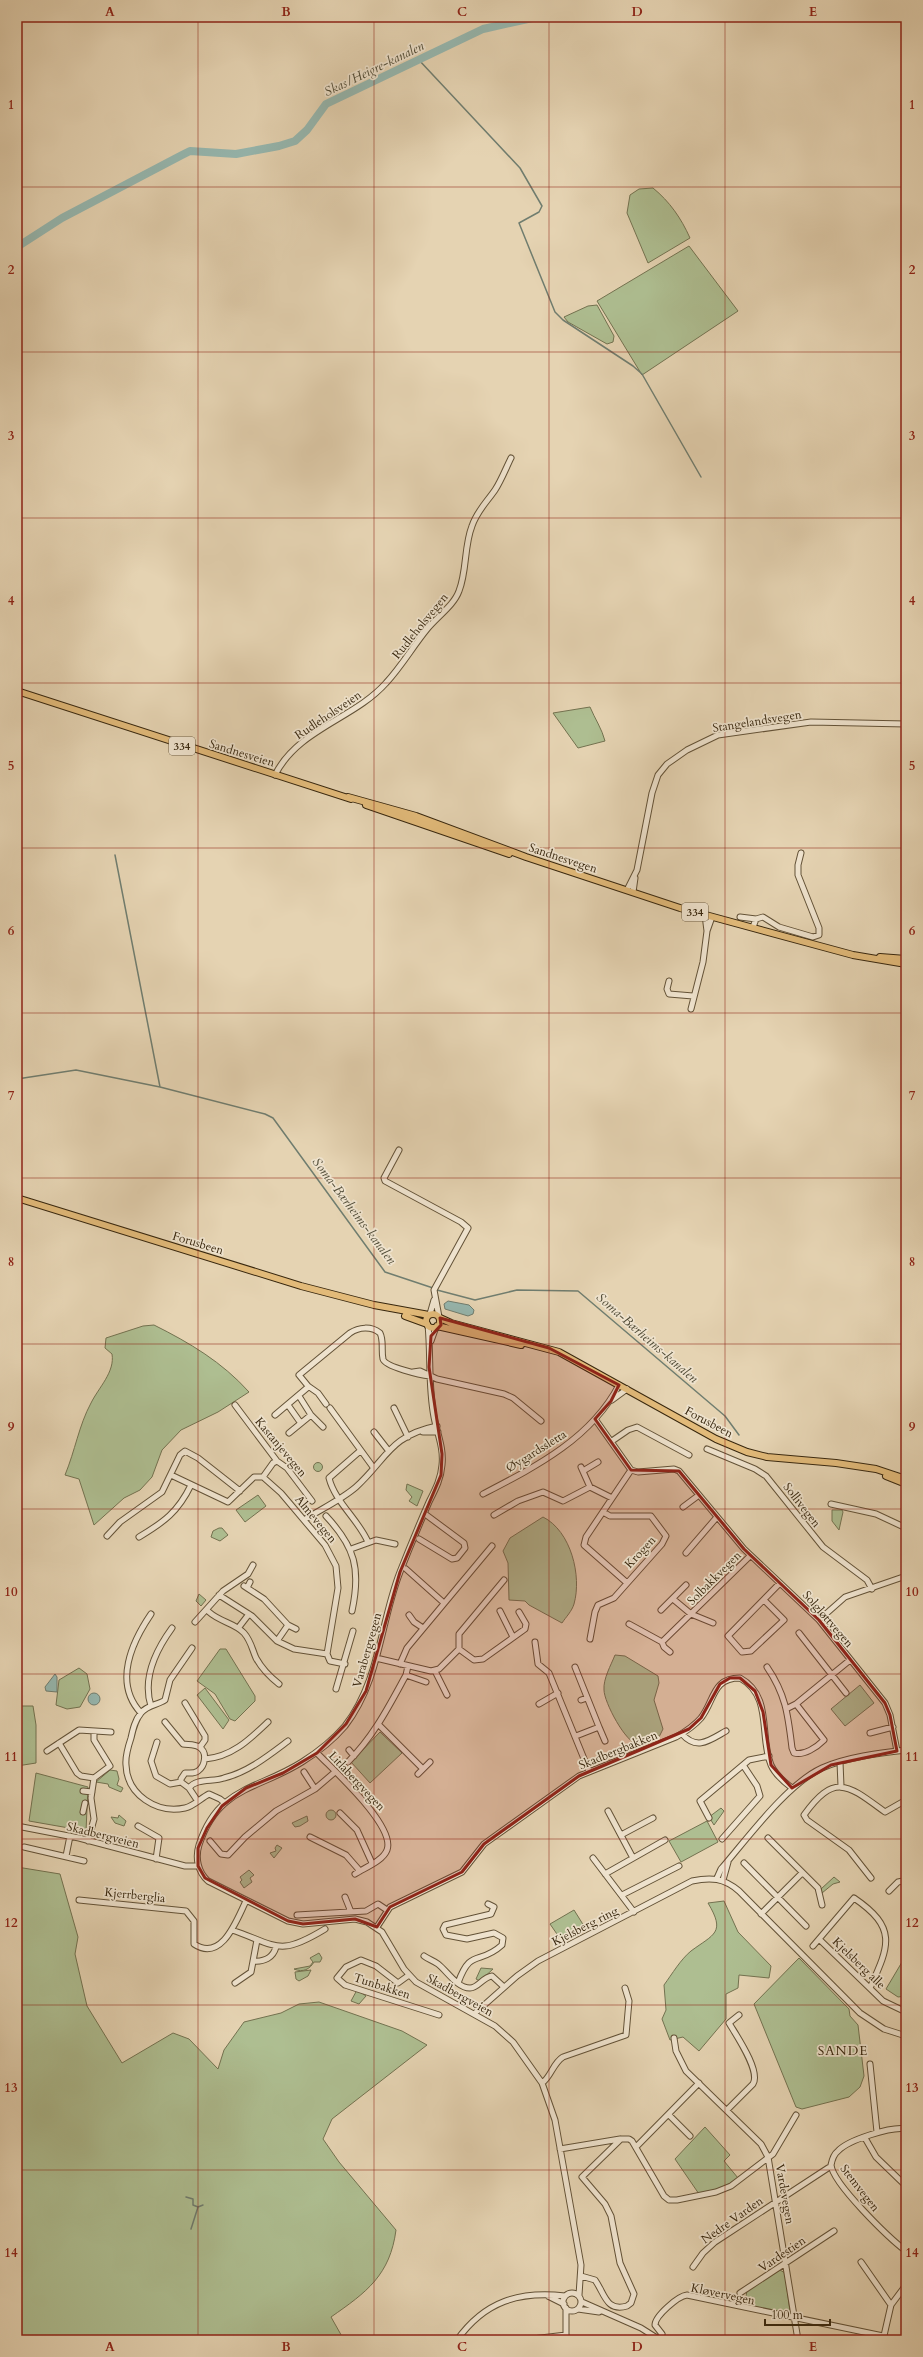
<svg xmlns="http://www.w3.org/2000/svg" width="923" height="2357" viewBox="0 0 923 2357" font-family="Cardo,serif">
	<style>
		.green { fill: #aebe91; stroke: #737250 }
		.water { fill: #96b7af; stroke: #707d6f }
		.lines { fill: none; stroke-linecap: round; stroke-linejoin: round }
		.stream { stroke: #707d6f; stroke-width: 1.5 }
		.river { stroke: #96b7af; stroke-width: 8 }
		.minor-casing { stroke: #635237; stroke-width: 7 }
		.major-casing { stroke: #38270e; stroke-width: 8 }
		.minor { stroke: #eee2cd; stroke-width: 5 }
		.major { stroke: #e2ba79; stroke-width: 6 }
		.marked { fill: #8f2418; fill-opacity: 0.2; stroke: #8f2418; stroke-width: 3; stroke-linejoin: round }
		.grid { fill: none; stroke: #8f2418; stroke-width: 1; stroke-opacity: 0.55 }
		.labels { text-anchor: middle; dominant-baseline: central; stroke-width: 3.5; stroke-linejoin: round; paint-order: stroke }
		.shield { fill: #eee2cd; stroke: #6f5f47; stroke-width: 1 }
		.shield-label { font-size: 11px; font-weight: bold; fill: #38270e }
		.street-label { font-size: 12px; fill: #38270e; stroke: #eee2cd }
		.water-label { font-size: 13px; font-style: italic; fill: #504b36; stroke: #eee2cd }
		.neighbourhood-label { font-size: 13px; letter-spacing: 1px; fill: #38270e; stroke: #eee2cd }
		.neatline { fill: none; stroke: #8f2418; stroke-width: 1.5 }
		.grid-label { font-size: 13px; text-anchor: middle; font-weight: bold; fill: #8f2418 }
	</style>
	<rect width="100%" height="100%" fill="#e5d3b2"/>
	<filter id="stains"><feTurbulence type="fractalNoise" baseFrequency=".005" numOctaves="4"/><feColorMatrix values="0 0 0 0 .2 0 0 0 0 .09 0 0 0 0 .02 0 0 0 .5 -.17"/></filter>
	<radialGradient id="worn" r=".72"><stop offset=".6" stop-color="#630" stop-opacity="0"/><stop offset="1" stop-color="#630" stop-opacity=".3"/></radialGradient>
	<!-- green -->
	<path class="green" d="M653 188C670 202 681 218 690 238L648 263 627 213 630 195 639 189Z
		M689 246 738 311 642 375 597 301Z
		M597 305 614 336 613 342 607 344 568 322 564 317 588 306Z
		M590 707C595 719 602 729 605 741L578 748 553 713Z
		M154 1325C190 1343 222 1362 249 1392L218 1412 181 1430 162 1450 152 1477 140 1490 124 1498 94 1525 79 1479 65 1475C75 1451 79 1425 91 1403 99 1387 115 1372 112 1354L105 1348 106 1338 143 1326Z
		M313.5 1467a4.5 4.5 0 1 1 9 0a4.5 4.5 0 1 1-9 0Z
		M407 1484 423 1491 417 1506 409 1501 412 1497 406 1490Z
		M258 1495 266 1506 245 1522 236 1510Z
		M832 1510H842L843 1512 839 1530 832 1521Z
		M543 1517C571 1531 582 1576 574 1604 572 1611 566 1617 562 1623L529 1605 525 1601 509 1600 508 1563 503 1551 510 1538Z
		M219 1528H222L228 1535 220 1541 211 1537 213 1531Z
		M199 1594 206 1600 201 1606 196 1601Z
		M220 1649H226L255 1696V1701L235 1721 230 1719 215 1694 197 1681Z
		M615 1655 625 1656 658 1676 659 1683 654 1700 663 1729 659 1737C653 1740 644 1744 638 1744 626 1744 604 1702 604 1690 603 1679 611 1665 615 1655Z
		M79 1668 87 1674 90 1689 80 1707 67 1709 56 1705 59 1680Z
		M860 1685 874 1703 845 1726 831 1709Z
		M205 1688 229 1720 223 1729 197 1695Z
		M17 1706H33L36 1725V1763L17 1766Z
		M380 1732 402 1753 370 1783 351 1762Z
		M110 1770 117 1771 119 1779 117 1785 123 1788 121 1792 109 1787 108 1784 96 1782Z
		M36 1773 88 1787 86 1831 29 1821Z
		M721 1808 724 1811 714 1825 709 1817Z
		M326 1815a5 5 0 1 1 10 0a5 5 0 1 1-10 0Z
		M119 1815 126 1821 124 1826 115 1823 111 1817 118 1818Z
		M307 1816 308 1821 300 1826 295 1827 292 1823Z
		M707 1821 718 1842 681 1862 669 1841Z
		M277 1845 282 1848 274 1858 270 1853 276 1851 275 1848Z
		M17 1867 60 1874 78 1937 75 1954 87 2006 122 2063 173 2033 189 2039 218 2069 224 2050 244 2022 281 2013 299 2004 319 2002 402 2031 427 2045 332 2119 323 2139 339 2162 396 2230C390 2275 367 2292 331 2317L344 2340H17Z
		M249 1870 254 1875 250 1878 252 1882 244 1888 240 1882 242 1880 240 1877Z
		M834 1877 840 1882 833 1884 822 1893 821 1889Z
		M724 1901 738 1932 771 1966 769 1978 739 1975 738 1988 726 1994V2019L699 2051 683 2037 670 2040 662 2019 666 2010 664 1985C672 1974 681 1959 691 1951 714 1934 726 1933 708 1903Z
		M574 1910 584 1926 559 1937 550 1924Z
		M319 1953 322 1958 320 1962H314C310 1969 303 1973 294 1969L310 1966 313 1962 310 1958Z
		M905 1957 906 1996 898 1997 886 1989Z
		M799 1958 849 2009 850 2016 858 2025 864 2076 860 2087 849 2097 802 2109 796 2107 754 2004Z
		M481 1968 493 1969 480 1981 476 1979Z
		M311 1970 308 1976 299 1981 296 1979 295 1972Z
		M357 1990 366 1996 359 2004 351 2001Z
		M705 2127 730 2155 724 2161 738 2178 721 2189 699 2194 675 2159Z
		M780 2270 785 2273 790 2312H776L753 2307 749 2305H739V2298L746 2297 747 2290Z"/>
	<!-- water -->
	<path class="water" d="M448 1301 469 1305 474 1310 473 1314 468 1316 445 1309 444 1304Z
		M55 1674 57 1677V1692L46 1691 45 1687Z
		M88 1699a6 6 0 1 1 12 0a6 6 0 1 1-12 0Z"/>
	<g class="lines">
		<!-- stream -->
		<path class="stream" d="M418 59 520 168 542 206 539 212 519 223 555 312 563 320 633 366 642 374 701 477
			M115 855 160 1087
			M17 1079 76 1070 160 1087 265 1114 273 1118 385 1272 433 1288
			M437 1290 475 1300 517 1290 578 1291 725 1416 739 1435
			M186 2197 193 2199V2205L198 2207
			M191 2229 198 2207 203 2205"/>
		<!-- river -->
		<path class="river" d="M17 247 62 218 182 155 190 151 236 154 279 146 295 141 307 130 326 104 483 29 537 17"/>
		<defs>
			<path id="minor" d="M275 775C298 729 354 719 386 683 402 666 413 646 428 628 438 616 454 605 459 591 467 571 464 546 472 526 477 511 486 503 495 490 501 481 506 468 511 458
				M627 890 637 870 652 793 658 775 667 764 687 750 718 735 811 722 906 724
				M633 892 635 878
				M740 917 756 919
				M753 927 756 919 763 917 779 927 813 937 819 935V928L798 875V865L801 853
				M707 931 712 917
				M669 981 667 989 669 994 693 996
				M691 1009 703 962 707 931 705 915
				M399 1150 384 1178 385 1181 461 1222 468 1228 434 1290 439 1317
				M430 1314 434 1300
				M428 1325C431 1355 428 1386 434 1417 437 1433 444 1448 442 1465 441 1479 435 1490 429 1502 419 1525 409 1549 400 1572 380 1623 380 1681 345 1726 333 1740 318 1752 302 1762 258 1790 218 1786 199 1845 195 1858 198 1872 208 1881L288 1921 303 1924 355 1919 367 1922 382 1932 404 1969 416 1982 495 2026 513 2042 542 2083 555 2120 581 2265 579 2295
				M431 1341 436 1327
				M413 1372 420 1371 437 1379 504 1394 513 1398 541 1421
				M308 1386 318 1393 326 1404
				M299 1396 311 1415 323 1427
				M612 1400 627 1389
				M235 1405 277 1461 287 1468 312 1501
				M288 1405 300 1422
				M330 1408 373 1467
				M394 1408 408 1437
				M275 1415 307 1388 308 1386 299 1375 350 1333C359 1327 371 1326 380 1333 384 1341 381 1350 383 1359 385 1367 421 1375 430 1376
				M595 1419 631 1470 638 1472 674 1469 679 1471 744 1549 819 1620 885 1703 890 1715 897 1751
				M374 1432 388 1450
				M423 1432H438
				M289 1433 311 1415
				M612 1441 628 1430 637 1427 689 1455
				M707 1449 755 1469 766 1476 823 1547 867 1580 872 1589
				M360 1451 329 1478C335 1502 358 1519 368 1542
				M581 1467 590 1487
				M583 1471 598 1462
				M171 1475 228 1502 254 1477H263L273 1463 277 1461
				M263 1477 281 1493 325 1545 336 1566 338 1588 327 1654
				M483 1494C535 1467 591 1439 619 1385
				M831 1504 876 1514 906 1528
				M683 1507 699 1495
				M494 1515 518 1501 543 1492 563 1501 590 1487 612 1498
				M326 1516C355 1547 361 1569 352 1611
				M304 1520C321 1509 341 1500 356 1487 387 1459 389 1436 437 1426
				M107 1536 120 1522 162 1492 180 1455 185 1451 198 1458 240 1491
				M139 1537C164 1522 178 1512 191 1485
				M419 1539 452 1559 457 1558 465 1548 464 1543 425 1514
				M351 1549 376 1540 395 1544
				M686 1553 717 1517
				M406 1569 444 1603
				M626 1582 584 1545 586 1537 631 1470
				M244 1586 264 1599 288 1625 277 1641
				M247 1588 250 1582
				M219 1595 252 1616 277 1641 294 1649 327 1654
				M673 1599 691 1614 713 1623
				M764 1600 784 1620 751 1651 742 1652 728 1636 780 1583
				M661 1610 686 1585
				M500 1611 513 1637
				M209 1612C220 1622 235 1623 244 1633 251 1641 252 1649 256 1658 262 1669 270 1677 279 1684
				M409 1615 414 1622 423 1628
				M819 1620 845 1597 906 1576
				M195 1622 223 1591 248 1574 253 1565
				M629 1624 662 1642 664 1647 670 1652
				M288 1625 296 1629
				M239 1627 249 1614
				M799 1633 846 1693
				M590 1639 595 1612 598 1605 614 1598 662 1544 666 1536 651 1516H610L603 1512
				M535 1642 538 1664 549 1673 589 1771
				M662 1642 750 1556
				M192 1648 170 1680 165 1700C158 1705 147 1705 141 1713 135 1720 133 1729 131 1738 128 1747 125 1756 126 1765 127 1795 157 1814 185 1808 194 1806 201 1798 209 1794L220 1799 225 1803
				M459 1649V1634L504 1580
				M327 1654 330 1661 345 1664
				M376 1658 431 1671 439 1669 459 1649 474 1660 483 1659 525 1629 526 1624 519 1612
				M400 1664 407 1648 492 1546
				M575 1667 599 1727
				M767 1667C786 1695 788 1715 792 1748L794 1753C804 1756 817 1747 824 1740L796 1704
				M435 1671 447 1695
				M406 1675 426 1682
				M336 1689 353 1631
				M581 1700 587 1698
				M185 1703 205 1736V1740L200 1747
				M539 1704 558 1693
				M151 1706C142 1678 156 1650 172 1628
				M788 1708 796 1704 850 1660
				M141 1713C113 1683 132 1642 151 1614
				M165 1722 183 1744C188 1745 194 1744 199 1747 208 1752 205 1766 198 1771 194 1774 190 1773 185 1773L181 1779V1782L189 1788 197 1800
				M379 1725 423 1769
				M870 1733 893 1727
				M682 1734C697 1751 710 1740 726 1731
				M576 1736 599 1727 605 1741
				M157 1742 151 1761 156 1776 170 1784 181 1782
				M59 1743 77 1773 81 1776 94 1778 110 1766 94 1740V1731
				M349 1750 354 1756
				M47 1751 79 1730 111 1732
				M317 1753C333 1770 396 1826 387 1850 383 1861 364 1868 355 1874
				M205 1759C232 1757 250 1739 268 1722
				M348 1762C374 1736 389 1706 406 1675L408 1666
				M840 1762 841 1786
				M304 1772 315 1789
				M418 1774 430 1762
				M189 1788C196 1778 213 1782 224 1778 248 1772 268 1756 288 1741
				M83 1791 92 1792
				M608 1811 633 1858
				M83 1812 85 1803
				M340 1813 357 1830 372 1863
				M709 1818 700 1801 749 1760 769 1756
				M17 1826 79 1838 185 1866H198
				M138 1826 159 1838 156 1859
				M621 1835 653 1818
				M310 1837 346 1855 360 1871
				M768 1838 818 1888 822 1905
				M722 1839 760 1796 757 1786 743 1765
				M88 1841 94 1819 91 1798 94 1778
				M210 1841 221 1854 228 1855 245 1837 276 1811 315 1789 335 1772
				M24 1847 84 1861
				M66 1856 70 1836
				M593 1858 634 1912
				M744 1863 806 1926
				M605 1874 665 1840
				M717 1878 721 1869C747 1839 787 1784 822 1768 847 1757 879 1753 906 1750
				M871 1878 849 1850 807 1820 804 1815C835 1772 848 1785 885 1812L906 1800
				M723 1880 728 1862
				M889 1891 898 1882 903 1881 906 1885
				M622 1895 679 1866
				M345 1897 351 1912
				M79 1900 186 1911 194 1921V1944C222 1963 237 1919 246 1901
				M761 1914 802 1873
				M297 1915 366 1911 378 1904 387 1910
				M377 1927 390 1907 462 1872 484 1844 579 1776 676 1737C685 1732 694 1726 701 1718 715 1700 712 1678 740 1678 773 1696 759 1736 771 1765 775 1774 784 1782 792 1788
				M232 1930C278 1946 279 1957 325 1929
				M819 1939 883 2001 906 2012
				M813 1946 854 1898C898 1928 889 1946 870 1988
				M424 1956C428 1959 434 1961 438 1964 447 1971 457 1988 470 1988 478 1988 483 1977 492 1976L504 1987
				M253 1961C264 1962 273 1958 276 1947
				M409 1975 398 1983 376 1966 361 1960 346 1967 337 1978 345 1985 439 2015
				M235 1983 251 1972 257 1940
				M458 1983C471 1947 479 1966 502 1945L503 1938 494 1933 467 1939 446 1935 443 1929 445 1925 491 1914 494 1907 488 1904
				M474 2014 517 1976 538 1961 692 1881C711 1877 724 1878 739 1891L860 2013 884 2029 906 2036
				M674 2038 676 2051 686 2071 761 2144 768 2157 798 2340
				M870 2064 877 2132
				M542 2083C551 2077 553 2063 563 2057L626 2035 629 2001 625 1988
				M727 2110 753 2084C761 2071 736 2035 729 2023L739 2015
				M669 2115 690 2136
				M906 2129C892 2126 848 2140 838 2151 834 2154 832 2160 831 2165 833 2184 889 2238 906 2251
				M865 2138 876 2157 906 2186
				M636 2147 699 2083
				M560 2149 620 2139
				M861 2262 891 2305
				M693 2267 703 2253 715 2242 828 2168
				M581 2276 595 2280C605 2294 606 2312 627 2306L631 2303 634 2294 620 2263 611 2216 605 2204 582 2177 621 2139H629L632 2141 664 2196 669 2200H677L716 2192 731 2186 773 2154 796 2115
				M563 2302a9 9 0 1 1 18 0a9 9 0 1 1-18 0Z
				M740 2293 834 2231
				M548 2296 564 2304
				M582 2302 641 2328 660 2340
				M566 2308V2335L568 2340
				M578 2309 599 2312
				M662 2334 655 2325C655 2316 678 2296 687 2295L883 2336
				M457 2340C485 2301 519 2291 565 2296
				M524 2340 566 2335
				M883 2340 891 2305 906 2285"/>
			<path id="major" d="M17 691 351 799
				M348 797 416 816 526 857 680 908 853 955 906 964
				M366 805 509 854
				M880 957 906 959
				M17 1198 301 1286 374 1305 429 1315
				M426 1321a7 7 0 1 1 14 0a7 7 0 1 1-14 0Z
				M405 1316 427 1324
				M440 1318 451 1323 559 1352 716 1439 747 1452 767 1457 836 1463 876 1469 906 1479
				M437 1326 521 1345
				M886 1476 906 1484"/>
		</defs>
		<!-- minor casing -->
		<use href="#minor" class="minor-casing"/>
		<!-- major casing -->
		<use href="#major" class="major-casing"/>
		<!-- minor -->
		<use href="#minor" class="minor"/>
		<!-- major -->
		<use href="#major" class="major"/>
	</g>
	<!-- marked area -->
	<path class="marked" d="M440 1318 549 1348 619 1385 611 1401 595 1419 631 1470 679 1471 744 1549 819 1620 885 1703 890 1715 897 1751 831 1765 792 1788 771 1765 763 1712 755 1691 740 1678H730L720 1684 701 1718 689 1729 579 1776 484 1844 462 1872 390 1907 377 1927 355 1919 303 1924 288 1921 205 1878 198 1866V1848L207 1828 222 1806 246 1788 283 1773 317 1753 346 1724 366 1691 400 1572 441 1475 442 1454 429 1367 431 1336 441 1325Z"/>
	<!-- grid -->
	<path class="grid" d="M198 17V2340M374 17V2340M549 17V2340M725 17V2340M17 187H906M17 352H906M17 518H906M17 683H906M17 848H906M17 1013H906M17 1178H906M17 1344H906M17 1509H906M17 1674H906M17 1839H906M17 2005H906M17 2170H906"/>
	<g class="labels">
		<!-- shield labels -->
		<g class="shield">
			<rect x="169" y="737" width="26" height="18" rx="3"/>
			<rect x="682" y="903" width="26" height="18" rx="3"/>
		</g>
		<g class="shield-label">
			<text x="182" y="746">334</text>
			<text x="695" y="912">334</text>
		</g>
		<!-- street labels -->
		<g class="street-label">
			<text transform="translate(420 626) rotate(-51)">Rudleholsvegen</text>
			<text transform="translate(328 715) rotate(-34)">Rudleholsveien</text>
			<text transform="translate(757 721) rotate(-9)">Stangelandsvegen</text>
			<text transform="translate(242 753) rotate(17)">Sandnesveien</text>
			<text transform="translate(563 858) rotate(18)">Sandnesvegen</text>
			<text transform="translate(198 1243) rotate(17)">Forusbeen</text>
			<text transform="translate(709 1422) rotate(28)">Forusbeen</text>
			<text transform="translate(281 1447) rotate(50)">Kastanjevegen</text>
			<text transform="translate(536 1451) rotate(-32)">Øygardssletta</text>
			<text transform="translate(802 1505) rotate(52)">Sollivegen</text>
			<text transform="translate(316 1519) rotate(50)">Almevegen</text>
			<text transform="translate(640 1552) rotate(-47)">Krogen</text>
			<text transform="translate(714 1578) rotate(-45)">Solbakkvegen</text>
			<text transform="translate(828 1619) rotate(49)">Solgløttvegen</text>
			<text transform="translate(367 1650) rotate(-74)">Varabergvegen</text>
			<text transform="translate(618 1750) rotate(-22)">Skadbergbakken</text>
			<text transform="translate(357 1781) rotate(47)">Litlabergvegen</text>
			<text transform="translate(103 1835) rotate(14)">Skadbergveien</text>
			<text transform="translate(135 1895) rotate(6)">Kjerrberglia</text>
			<text transform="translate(585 1926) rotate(-27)">Kjelsberg ring</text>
			<text transform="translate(859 1963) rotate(44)">Kjelsberg alle</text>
			<text transform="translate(382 1986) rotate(18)">Tunbakken</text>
			<text transform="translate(460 1995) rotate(29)">Skadbergveien</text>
			<text transform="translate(860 2188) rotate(52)">Stemvegen</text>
			<text transform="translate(785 2194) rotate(80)">Vardevegen</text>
			<text transform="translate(732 2220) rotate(-35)">Nedre Varden</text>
			<text transform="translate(782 2254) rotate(-34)">Vardestien</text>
			<text transform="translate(723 2294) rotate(12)">Kløvervegen</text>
		</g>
		<!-- water labels -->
		<g class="water-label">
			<text transform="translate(374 69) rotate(-26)">Skas/Heigre-kanalen</text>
			<text transform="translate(354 1211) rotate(53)">Soma-Bærheims-kanalen</text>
			<text transform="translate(647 1338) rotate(41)">Soma-Bærheims-kanalen</text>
		</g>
		<!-- neighbourhood labels -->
		<g class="neighbourhood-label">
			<text x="843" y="2051">SANDE</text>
		</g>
	</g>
	<!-- margin -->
	<rect width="923" height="2357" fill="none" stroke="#e5d3b2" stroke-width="44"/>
	<!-- scale -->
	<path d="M765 2319v6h65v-6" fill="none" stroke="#38270e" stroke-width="2"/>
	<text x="771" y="2319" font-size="12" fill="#38270e" stroke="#eee2cd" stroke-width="3" paint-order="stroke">100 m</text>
	<rect x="22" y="22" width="879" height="2313" class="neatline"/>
	<g class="grid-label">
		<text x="110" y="16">A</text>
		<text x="286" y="16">B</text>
		<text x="462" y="16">C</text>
		<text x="637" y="16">D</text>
		<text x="813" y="16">E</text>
		<text x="11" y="109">1</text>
		<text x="912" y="109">1</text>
		<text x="11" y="274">2</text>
		<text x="912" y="274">2</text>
		<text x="11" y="440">3</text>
		<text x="912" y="440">3</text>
		<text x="11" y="605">4</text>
		<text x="912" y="605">4</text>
		<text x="11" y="770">5</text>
		<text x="912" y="770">5</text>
		<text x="11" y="935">6</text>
		<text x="912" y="935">6</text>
		<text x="11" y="1100">7</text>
		<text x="912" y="1100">7</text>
		<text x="11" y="1266">8</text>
		<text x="912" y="1266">8</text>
		<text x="11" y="1431">9</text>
		<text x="912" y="1431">9</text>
		<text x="11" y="1596">10</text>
		<text x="912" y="1596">10</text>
		<text x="11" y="1761">11</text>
		<text x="912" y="1761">11</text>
		<text x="11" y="1927">12</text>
		<text x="912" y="1927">12</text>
		<text x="11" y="2092">13</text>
		<text x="912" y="2092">13</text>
		<text x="11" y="2257">14</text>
		<text x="912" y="2257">14</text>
		<text x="110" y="2351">A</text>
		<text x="286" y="2351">B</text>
		<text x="462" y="2351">C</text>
		<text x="637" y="2351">D</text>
		<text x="813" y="2351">E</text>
	</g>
	<rect width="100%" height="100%" filter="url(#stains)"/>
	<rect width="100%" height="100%" fill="url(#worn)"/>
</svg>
